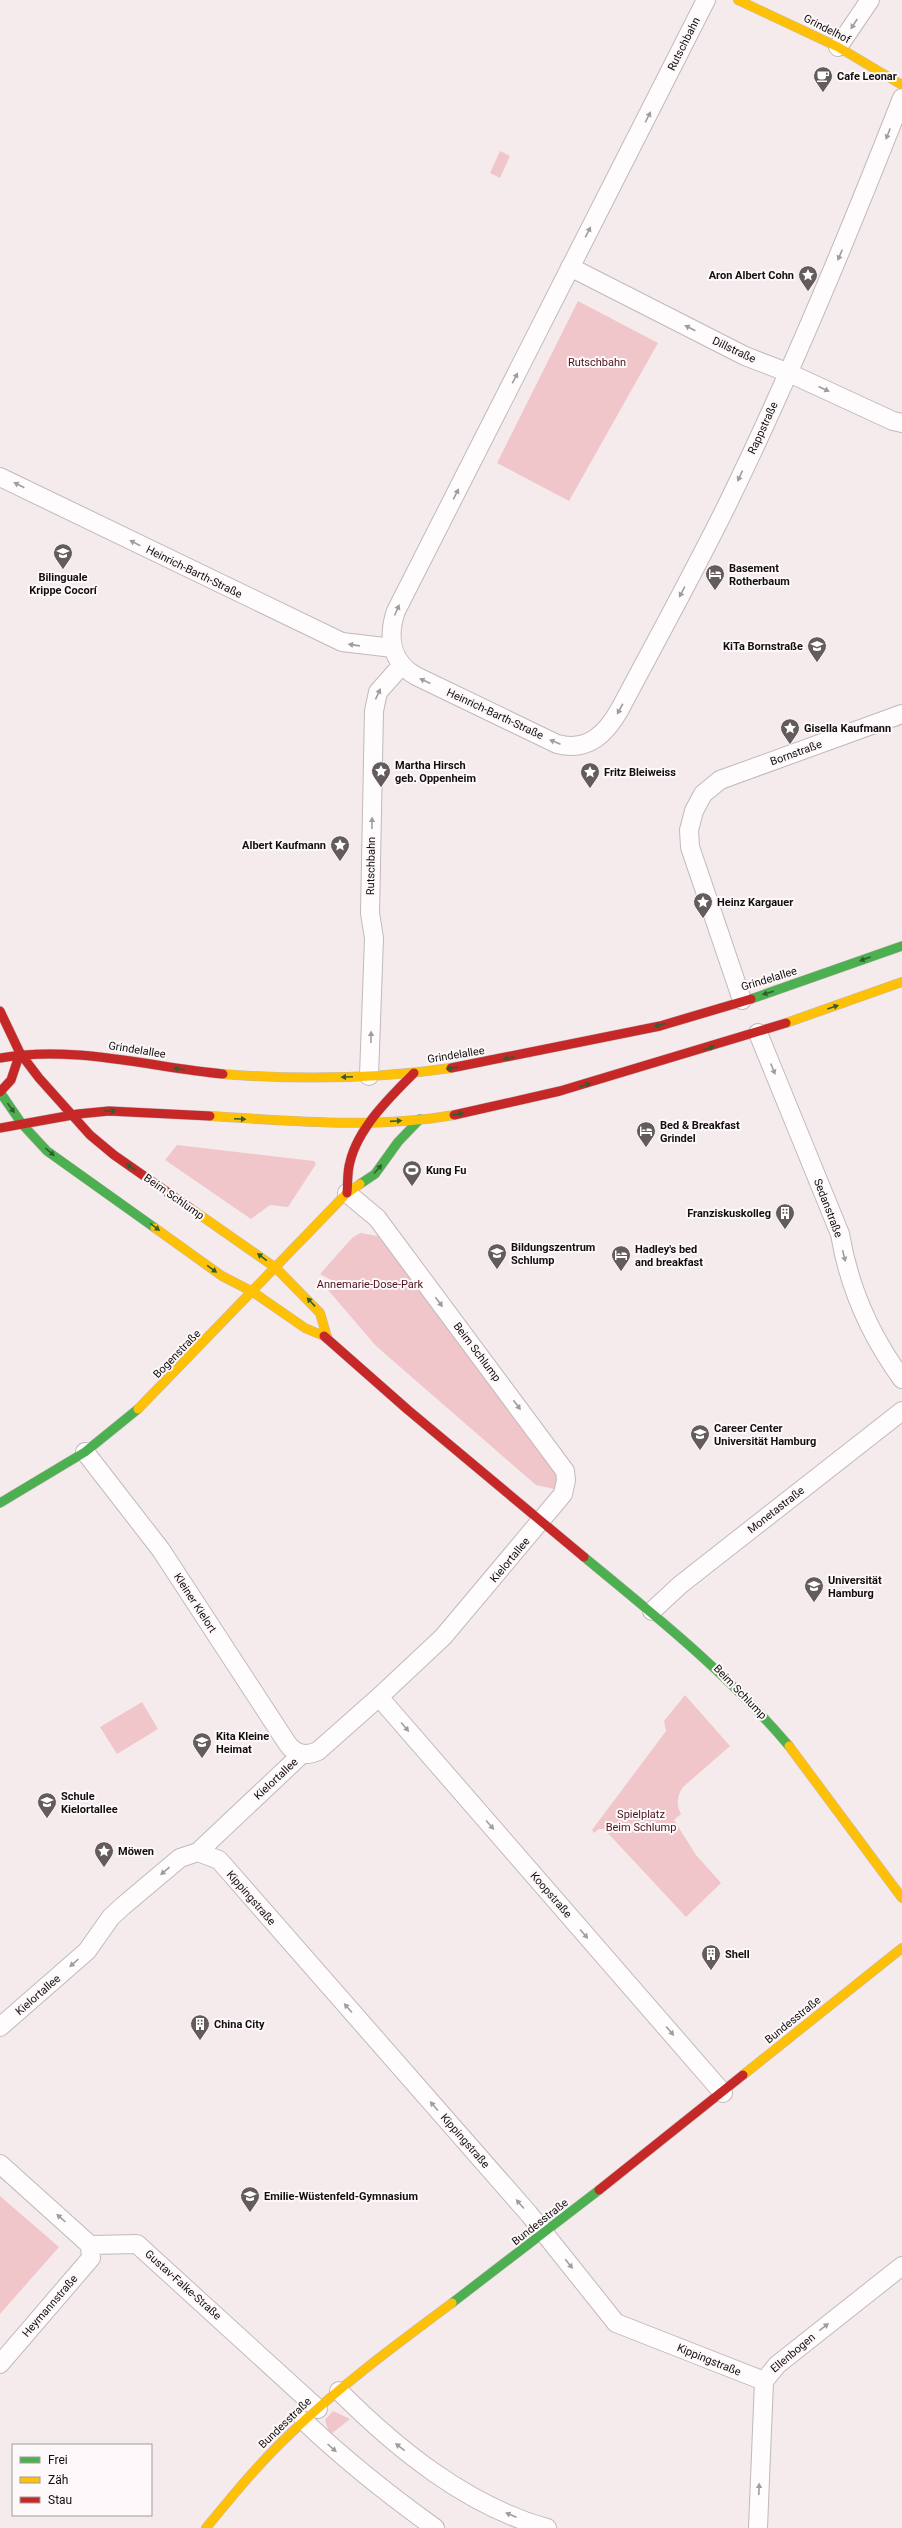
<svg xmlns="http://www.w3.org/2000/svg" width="902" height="2528" viewBox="0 0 902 2528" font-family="Roboto,sans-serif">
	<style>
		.green { fill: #f0c6ca }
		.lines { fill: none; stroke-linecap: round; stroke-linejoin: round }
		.street-casing { stroke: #c1b9ba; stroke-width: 20 }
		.fast-casing { stroke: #c1b9ba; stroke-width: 10 }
		.slow-casing { stroke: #c1b9ba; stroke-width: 10 }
		.jam-casing { stroke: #c1b9ba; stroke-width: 10 }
		.street { stroke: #fefcfc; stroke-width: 18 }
		.fast { stroke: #4caf50; stroke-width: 9 }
		.slow { stroke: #ffc107; stroke-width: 9 }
		.jam { stroke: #c62828; stroke-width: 9 }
		.oneway { fill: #a09d9d }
		.oneway2 { fill: #305e2f }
		.labels { text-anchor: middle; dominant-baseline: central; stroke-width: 4; stroke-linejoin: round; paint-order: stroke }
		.street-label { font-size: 11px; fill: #140e0e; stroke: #fdf9fa }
		.poi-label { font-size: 11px; font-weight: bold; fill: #140e0e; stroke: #fdf9fa; text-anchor: start }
		.park-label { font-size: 11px; fill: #4e1120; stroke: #fdf9fa }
	</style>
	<rect width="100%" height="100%" fill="#f6ebec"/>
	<!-- green -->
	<path class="green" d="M500 151 510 156 500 178 490 173Z
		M578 301 658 343 569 501 497 463Z
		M177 1145 314 1161 316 1164 288 1207 270 1205 251 1219 165 1160Z
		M360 1233 378 1236 559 1471 558 1490 536 1485 376 1346 328 1290 331 1280 320 1274 352 1238Z
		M685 1695 730 1746 683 1787C677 1796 676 1804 681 1814L674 1820 696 1855 721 1883 686 1917 604 1829H599L594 1833 592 1830 666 1731 664 1721Z
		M142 1702 158 1729 117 1754 100 1727Z
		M0 2196 59 2247 0 2314Z
		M333 2411 350 2419 330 2435 325 2420Z"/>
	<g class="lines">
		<defs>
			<path id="street" d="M706 0 396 611C387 637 391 662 416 676L557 744C588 752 606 734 620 709 656 641 693 574 727 505 792 372 848 236 902 98
				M838 47 870 0
				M570 267 745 356 789 373 893 421 902 423
				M0 477 342 642 393 648
				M742 1000 690 847 689 830 694 811 703 794 720 780 902 714
				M758 1033 840 1234C849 1288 870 1335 902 1379
				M369 1076 374 938 370 913 374 711 378 692 401 666
				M85 1452 161 1550 287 1743C294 1754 305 1757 318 1751L379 1697 443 1637 563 1494 566 1480 565 1471 377 1218 347 1193
				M652 1611 680 1585 902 1411
				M379 1697 723 2093
				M198 1852 219 1860 529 2214 616 2323 764 2381
				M0 2027 87 1951 111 1917 123 1906 180 1858 198 1852 302 1754
				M0 2164 90 2245 137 2244 318 2409
				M0 2364 91 2258 90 2245
				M339 2391C397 2449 467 2506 547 2528
				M304 2421C345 2460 389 2495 435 2528
				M758 2528 764 2381 777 2365 902 2266"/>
			<path id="fast" d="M751 999 902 946
				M0 1092 22 1124 47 1151 155 1228
				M360 1184 375 1174 398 1142 420 1119
				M0 1503 85 1452 138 1409
				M584 1557C657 1617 728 1674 789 1746
				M452 2303 599 2190"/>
			<path id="slow" d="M738 0 838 47 902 85
				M786 1023 902 982
				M223 1074C299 1080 375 1079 451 1068
				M210 1116C291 1121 374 1129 454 1115
				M190 1208 276 1268 320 1313 327 1337
				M155 1228 222 1276 253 1292 305 1328 324 1336
				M138 1409 347 1193 360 1184
				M789 1746 902 1898
				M743 2075 902 1948
				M206 2528C233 2495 260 2462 291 2433 341 2385 397 2344 452 2303"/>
			<path id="jam" d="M0 1011 20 1053 39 1078 90 1135 114 1155 190 1208
				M0 1058C75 1045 149 1067 223 1074
				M451 1068 660 1026 751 999
				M0 1092 11 1080 20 1053
				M454 1115 560 1091 786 1023
				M0 1128 78 1114 109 1111 210 1116
				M347 1193C348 1183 347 1172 350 1162 358 1128 390 1097 414 1073
				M324 1336 408 1410 584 1557
				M599 2190 743 2075"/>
		</defs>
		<!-- street casing -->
		<use href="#street" class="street-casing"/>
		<!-- fast casing -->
		<use href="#fast" class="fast-casing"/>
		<!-- slow casing -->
		<use href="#slow" class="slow-casing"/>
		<!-- jam casing -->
		<use href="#jam" class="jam-casing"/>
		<!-- street -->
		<use href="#street" class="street"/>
		<!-- fast -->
		<use href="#fast" class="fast"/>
		<!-- slow -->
		<use href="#slow" class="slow"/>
		<!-- jam -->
		<use href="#jam" class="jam"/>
	</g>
	<!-- one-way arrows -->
	<defs><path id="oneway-solid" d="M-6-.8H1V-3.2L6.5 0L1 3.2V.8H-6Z"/></defs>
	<g class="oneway">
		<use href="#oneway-solid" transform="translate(854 24) rotate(123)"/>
		<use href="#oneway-solid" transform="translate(648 117) rotate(-63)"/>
		<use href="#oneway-solid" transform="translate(888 134) rotate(111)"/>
		<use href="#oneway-solid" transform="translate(588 232) rotate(-63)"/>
		<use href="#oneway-solid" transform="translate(840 255) rotate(113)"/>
		<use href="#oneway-solid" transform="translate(690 328) rotate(-153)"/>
		<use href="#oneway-solid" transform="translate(515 378) rotate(-63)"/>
		<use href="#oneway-solid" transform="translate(824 389) rotate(25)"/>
		<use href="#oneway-solid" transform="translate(740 476) rotate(115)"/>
		<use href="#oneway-solid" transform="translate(19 485) rotate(-153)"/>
		<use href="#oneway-solid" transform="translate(456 494) rotate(-63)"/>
		<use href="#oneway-solid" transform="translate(135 543) rotate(-153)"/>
		<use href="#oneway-solid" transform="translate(682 592) rotate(118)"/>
		<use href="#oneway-solid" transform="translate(397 610) rotate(-66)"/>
		<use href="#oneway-solid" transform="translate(354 645) rotate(-172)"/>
		<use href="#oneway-solid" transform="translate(425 681) rotate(-155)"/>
		<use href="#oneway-solid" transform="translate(378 694) rotate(-65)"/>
		<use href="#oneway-solid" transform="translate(620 709) rotate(119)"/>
		<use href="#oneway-solid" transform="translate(555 742) rotate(-157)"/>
		<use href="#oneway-solid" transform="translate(372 823) rotate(-89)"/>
		<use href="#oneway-solid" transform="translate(371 1037) rotate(-89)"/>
		<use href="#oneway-solid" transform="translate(773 1069) rotate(68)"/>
		<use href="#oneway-solid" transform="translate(844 1256) rotate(76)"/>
		<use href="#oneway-solid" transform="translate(439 1302) rotate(53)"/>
		<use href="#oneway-solid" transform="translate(517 1405) rotate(53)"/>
		<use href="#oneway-solid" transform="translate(405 1727) rotate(49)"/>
		<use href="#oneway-solid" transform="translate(490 1825) rotate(49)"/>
		<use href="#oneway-solid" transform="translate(165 1871) rotate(140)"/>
		<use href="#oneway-solid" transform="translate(584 1934) rotate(49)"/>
		<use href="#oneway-solid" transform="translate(74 1963) rotate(138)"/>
		<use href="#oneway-solid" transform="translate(348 2008) rotate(-131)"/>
		<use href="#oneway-solid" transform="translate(670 2031) rotate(49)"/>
		<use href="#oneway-solid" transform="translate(434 2106) rotate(-131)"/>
		<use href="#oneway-solid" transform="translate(520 2204) rotate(-131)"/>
		<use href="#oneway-solid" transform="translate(61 2218) rotate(-138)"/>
		<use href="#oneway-solid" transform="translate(569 2264) rotate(51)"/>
		<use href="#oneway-solid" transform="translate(824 2327) rotate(-38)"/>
		<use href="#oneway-solid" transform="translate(400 2447) rotate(-142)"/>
		<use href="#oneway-solid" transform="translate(332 2448) rotate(42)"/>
		<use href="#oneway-solid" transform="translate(759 2489) rotate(-88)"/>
		<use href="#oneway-solid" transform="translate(511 2515) rotate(-157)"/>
	</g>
	<g class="oneway2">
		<use href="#oneway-solid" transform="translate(865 959) rotate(160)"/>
		<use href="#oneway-solid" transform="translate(768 993) rotate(164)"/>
		<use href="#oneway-solid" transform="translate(833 1007) rotate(-19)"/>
		<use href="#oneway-solid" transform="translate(660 1025) rotate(165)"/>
		<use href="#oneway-solid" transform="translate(709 1048) rotate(-17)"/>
		<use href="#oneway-solid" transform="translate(509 1058) rotate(169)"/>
		<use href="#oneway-solid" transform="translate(452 1068) rotate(172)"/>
		<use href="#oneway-solid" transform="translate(179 1069) rotate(-173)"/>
		<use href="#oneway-solid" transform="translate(347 1077) rotate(177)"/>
		<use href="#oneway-solid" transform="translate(585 1085) rotate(-16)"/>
		<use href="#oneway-solid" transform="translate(11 1108) rotate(54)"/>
		<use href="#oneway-solid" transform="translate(110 1111) rotate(-3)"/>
		<use href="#oneway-solid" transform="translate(458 1114) rotate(-9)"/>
		<use href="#oneway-solid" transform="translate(240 1119) rotate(2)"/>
		<use href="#oneway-solid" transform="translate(396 1121) rotate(-4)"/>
		<use href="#oneway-solid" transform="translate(50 1152) rotate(40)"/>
		<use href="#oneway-solid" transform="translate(131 1167) rotate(-145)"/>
		<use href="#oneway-solid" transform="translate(378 1169) rotate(-50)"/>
		<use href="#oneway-solid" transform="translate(155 1227) rotate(37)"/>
		<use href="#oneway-solid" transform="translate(262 1257) rotate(-143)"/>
		<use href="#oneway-solid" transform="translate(212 1269) rotate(36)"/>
		<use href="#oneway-solid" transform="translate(311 1302) rotate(-133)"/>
	</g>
	<!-- icons -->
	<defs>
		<symbol id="cafe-pin" viewBox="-11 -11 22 30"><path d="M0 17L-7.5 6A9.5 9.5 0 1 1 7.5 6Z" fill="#635b5c" stroke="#fdf9fa"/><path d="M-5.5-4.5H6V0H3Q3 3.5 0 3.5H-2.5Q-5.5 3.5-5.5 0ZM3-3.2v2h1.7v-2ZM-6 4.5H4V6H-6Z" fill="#fff"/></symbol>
		<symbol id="sight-pin" viewBox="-11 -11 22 30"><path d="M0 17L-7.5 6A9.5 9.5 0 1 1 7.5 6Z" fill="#635b5c" stroke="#fdf9fa"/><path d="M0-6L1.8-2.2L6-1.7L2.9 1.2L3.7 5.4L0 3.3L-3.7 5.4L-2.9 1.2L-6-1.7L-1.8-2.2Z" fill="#fff"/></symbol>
		<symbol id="school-pin" viewBox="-11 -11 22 30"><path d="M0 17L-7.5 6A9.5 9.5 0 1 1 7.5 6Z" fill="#635b5c" stroke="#fdf9fa"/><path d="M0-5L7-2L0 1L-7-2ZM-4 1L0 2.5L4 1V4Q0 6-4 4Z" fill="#fff"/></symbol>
		<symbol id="hotel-pin" viewBox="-11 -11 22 30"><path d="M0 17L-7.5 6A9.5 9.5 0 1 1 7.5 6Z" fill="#635b5c" stroke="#fdf9fa"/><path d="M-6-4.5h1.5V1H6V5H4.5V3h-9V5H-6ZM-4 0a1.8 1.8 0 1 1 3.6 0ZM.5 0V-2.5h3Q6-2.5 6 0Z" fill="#fff"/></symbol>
		<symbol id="stadium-pin" viewBox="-11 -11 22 30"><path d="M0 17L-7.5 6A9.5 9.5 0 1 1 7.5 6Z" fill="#635b5c" stroke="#fdf9fa"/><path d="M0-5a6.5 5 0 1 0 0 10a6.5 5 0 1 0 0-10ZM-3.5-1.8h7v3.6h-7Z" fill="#fff"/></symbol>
		<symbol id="building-pin" viewBox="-11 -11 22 30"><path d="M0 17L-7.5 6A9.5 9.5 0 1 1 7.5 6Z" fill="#635b5c" stroke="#fdf9fa"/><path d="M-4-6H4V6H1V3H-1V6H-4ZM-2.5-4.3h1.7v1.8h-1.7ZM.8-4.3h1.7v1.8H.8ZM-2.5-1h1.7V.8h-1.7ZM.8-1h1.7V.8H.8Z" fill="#fff"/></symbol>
		<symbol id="university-pin" viewBox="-11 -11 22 30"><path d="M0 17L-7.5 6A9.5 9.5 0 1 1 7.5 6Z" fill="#635b5c" stroke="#fdf9fa"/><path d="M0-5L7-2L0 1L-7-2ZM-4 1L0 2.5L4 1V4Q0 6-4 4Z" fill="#fff"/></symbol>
	</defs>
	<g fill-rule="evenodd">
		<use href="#cafe-pin" x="812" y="65" width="22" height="30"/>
		<use href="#sight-pin" x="797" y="264" width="22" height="30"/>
		<use href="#school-pin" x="52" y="542" width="22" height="30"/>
		<use href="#hotel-pin" x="704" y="563" width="22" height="30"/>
		<use href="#school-pin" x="806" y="635" width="22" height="30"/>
		<use href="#sight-pin" x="779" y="717" width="22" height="30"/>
		<use href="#sight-pin" x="370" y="760" width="22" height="30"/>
		<use href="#sight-pin" x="579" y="761" width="22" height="30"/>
		<use href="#sight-pin" x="329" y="834" width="22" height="30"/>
		<use href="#sight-pin" x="692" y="891" width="22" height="30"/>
		<use href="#hotel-pin" x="635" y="1120" width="22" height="30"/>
		<use href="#stadium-pin" x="401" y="1159" width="22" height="30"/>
		<use href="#building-pin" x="774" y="1202" width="22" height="30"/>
		<use href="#university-pin" x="486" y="1242" width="22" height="30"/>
		<use href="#hotel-pin" x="610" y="1244" width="22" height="30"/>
		<use href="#university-pin" x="689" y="1423" width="22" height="30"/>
		<use href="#university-pin" x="803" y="1575" width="22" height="30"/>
		<use href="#school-pin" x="191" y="1731" width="22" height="30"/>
		<use href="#school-pin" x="36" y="1791" width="22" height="30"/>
		<use href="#sight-pin" x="93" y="1840" width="22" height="30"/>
		<use href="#building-pin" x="700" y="1943" width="22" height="30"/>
		<use href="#building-pin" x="189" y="2013" width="22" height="30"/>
		<use href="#school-pin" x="239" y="2185" width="22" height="30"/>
	</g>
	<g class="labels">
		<!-- street labels -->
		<g class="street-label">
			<text transform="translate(827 29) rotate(27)">Grindelhof</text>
			<text transform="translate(684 44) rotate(-63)">Rutschbahn</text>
			<text transform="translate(734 350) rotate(25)">Dillstraße</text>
			<text transform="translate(763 428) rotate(-65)">Rappstraße</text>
			<text transform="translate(194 572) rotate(26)">Heinrich-Barth-Straße</text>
			<text transform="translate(495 714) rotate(25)">Heinrich-Barth-Straße</text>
			<text transform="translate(796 753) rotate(-20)">Bornstraße</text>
			<text transform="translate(371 866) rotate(-89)">Rutschbahn</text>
			<text transform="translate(769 979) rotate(-17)">Grindelallee</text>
			<text transform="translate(137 1050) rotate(9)">Grindelallee</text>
			<text transform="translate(456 1055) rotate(-9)">Grindelallee</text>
			<text transform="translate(174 1197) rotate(35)">Beim Schlump</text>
			<text transform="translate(828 1208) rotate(69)">Sedanstraße</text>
			<text transform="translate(477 1352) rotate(53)">Beim Schlump</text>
			<text transform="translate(177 1354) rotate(-46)">Bogenstraße</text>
			<text transform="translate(776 1510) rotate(-38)">Monetastraße</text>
			<text transform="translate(510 1560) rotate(-50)">Kielortallee</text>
			<text transform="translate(195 1603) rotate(57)">Kleiner Kielort</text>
			<text transform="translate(740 1692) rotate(46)">Beim Schlump</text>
			<text transform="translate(276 1779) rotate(-43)">Kielortallee</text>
			<text transform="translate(551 1895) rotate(49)">Koopstraße</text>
			<text transform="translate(251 1898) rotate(49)">Kippingstraße</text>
			<text transform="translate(38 1995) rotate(-41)">Kielortallee</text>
			<text transform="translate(793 2020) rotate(-39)">Bundesstraße</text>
			<text transform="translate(465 2141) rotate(49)">Kippingstraße</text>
			<text transform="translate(540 2222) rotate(-38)">Bundesstraße</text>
			<text transform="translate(183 2285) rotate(42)">Gustav-Falke-Straße</text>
			<text transform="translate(50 2306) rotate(-49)">Heymannstraße</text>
			<text transform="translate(793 2353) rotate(-40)">Ellenbogen</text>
			<text transform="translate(709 2360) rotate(22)">Kippingstraße</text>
			<text transform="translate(285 2423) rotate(-44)">Bundesstraße</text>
		</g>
		<!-- poi labels -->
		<g class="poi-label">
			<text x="837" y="76">Cafe Leonar</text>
			<text x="794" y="275" text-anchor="end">Aron Albert Cohn</text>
			<text x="729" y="568">Basement<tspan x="729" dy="13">Rotherbaum</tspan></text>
			<text x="63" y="577" text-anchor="middle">Bilinguale<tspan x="63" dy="13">Krippe Cocorí</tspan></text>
			<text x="803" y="646" text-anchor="end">KiTa Bornstraße</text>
			<text x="804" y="728">Gisella Kaufmann</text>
			<text x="395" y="765">Martha Hirsch<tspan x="395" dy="13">geb. Oppenheim</tspan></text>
			<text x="604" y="772">Fritz Bleiweiss</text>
			<text x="326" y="845" text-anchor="end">Albert Kaufmann</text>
			<text x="717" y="902">Heinz Kargauer</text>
			<text x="660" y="1125">Bed &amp; Breakfast<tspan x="660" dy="13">Grindel</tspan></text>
			<text x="426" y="1170">Kung Fu</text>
			<text x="771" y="1213" text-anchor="end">Franziskuskolleg</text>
			<text x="511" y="1247">Bildungszentrum<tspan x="511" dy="13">Schlump</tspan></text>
			<text x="635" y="1249">Hadley's bed<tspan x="635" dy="13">and breakfast</tspan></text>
			<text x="714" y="1428">Career Center<tspan x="714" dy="13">Universität Hamburg</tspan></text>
			<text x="828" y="1580">Universität<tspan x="828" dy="13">Hamburg</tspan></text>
			<text x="216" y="1736">Kita Kleine<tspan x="216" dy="13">Heimat</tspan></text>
			<text x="61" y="1796">Schule<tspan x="61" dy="13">Kielortallee</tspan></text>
			<text x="118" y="1851">Möwen</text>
			<text x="725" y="1954">Shell</text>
			<text x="214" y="2024">China City</text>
			<text x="264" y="2196">Emilie-Wüstenfeld-Gymnasium</text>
		</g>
		<!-- park labels -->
		<g class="park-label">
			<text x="597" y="362">Rutschbahn</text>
			<text x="370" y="1284">Annemarie-Dose-Park</text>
			<text x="641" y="1814">Spielplatz<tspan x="641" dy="13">Beim Schlump</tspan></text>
		</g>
	</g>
	<!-- legend -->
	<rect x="12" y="2444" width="140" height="72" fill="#fdf9fa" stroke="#a09b9c"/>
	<rect x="20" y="2457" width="20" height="6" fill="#4caf50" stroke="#a09b9c"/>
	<text x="48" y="2464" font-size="12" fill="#140e0e">Frei</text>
	<rect x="20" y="2477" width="20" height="6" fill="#ffc107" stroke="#a09b9c"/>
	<text x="48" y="2484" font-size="12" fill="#140e0e">Zäh</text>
	<rect x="20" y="2497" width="20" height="6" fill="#c62828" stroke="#a09b9c"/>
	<text x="48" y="2504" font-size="12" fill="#140e0e">Stau</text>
</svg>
